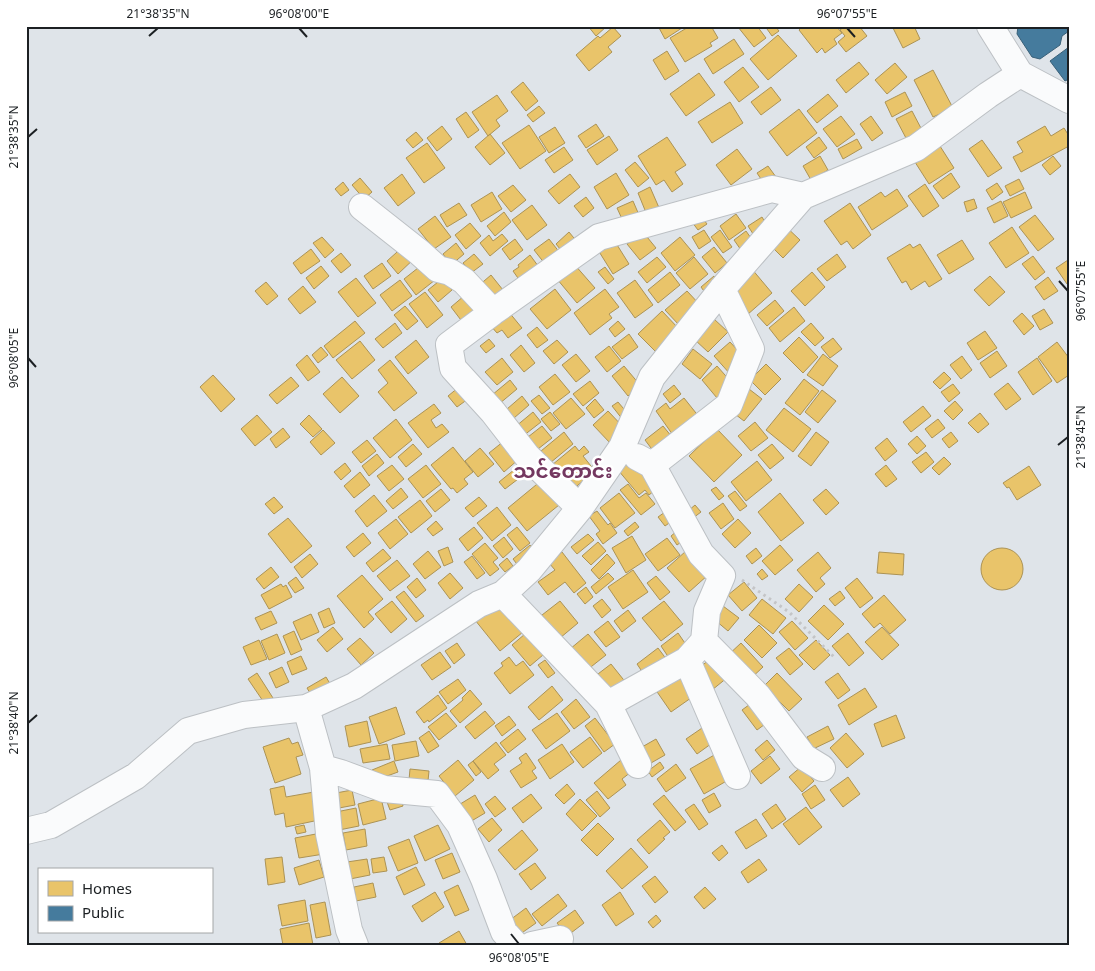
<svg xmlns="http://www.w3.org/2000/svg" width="1095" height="971" viewBox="0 0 1095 971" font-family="'Noto Sans','Noto Sans Myanmar',sans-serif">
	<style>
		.homes { fill: #e9c46a; stroke: #ac9355 }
		.public { fill: #457b9d; stroke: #396078 }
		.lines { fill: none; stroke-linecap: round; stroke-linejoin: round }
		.minor-casing { stroke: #bcc0c4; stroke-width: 28 }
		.path { stroke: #c4c5c7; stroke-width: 3; stroke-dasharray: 2.5 4; stroke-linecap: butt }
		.minor { stroke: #fafbfc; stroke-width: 26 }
		.ticks { fill: none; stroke: #1c2023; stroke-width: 2 }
		.labels { text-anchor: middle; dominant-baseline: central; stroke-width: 5; stroke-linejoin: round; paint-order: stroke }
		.quarter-label { font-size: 20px; font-weight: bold; fill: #743860; stroke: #fff }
		.neatline { fill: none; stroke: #1c2023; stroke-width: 2 }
		.ticks-label { font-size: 12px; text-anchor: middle; fill: #1c2023 }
	</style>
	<rect width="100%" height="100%" fill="#dfe4e9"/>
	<!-- homes -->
	<path class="homes" d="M588 26H607L596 36Z
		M658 26H685L665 39Z
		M690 26H711L718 38 710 43 712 46 685 62 670 38Z
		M757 26 766 38 754 47 738 27Z
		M771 26H775L779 31 772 36 767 29Z
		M803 26H836L842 33 834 39 837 44 825 53 822 48 817 53 799 30Z
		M845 26H854L855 28 859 26 867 36 846 52 838 42 845 36 840 30Z
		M892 26H914L920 39 903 48Z
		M613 27 621 36 608 47 612 52 589 71 576 55 598 36 600 38Z
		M778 35 797 56 768 80 750 59Z
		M734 39 744 54 713 74 704 59Z
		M667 51 679 71 665 80 653 60Z
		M859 62 869 74 846 93 836 80Z
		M895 63 907 77 887 94 875 80Z
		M743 67 759 87 739 102 724 82Z
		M933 70 953 108 933 117 914 80Z
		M699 73 715 95 686 116 670 94Z
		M523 82 538 101 526 111 511 92Z
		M771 87 781 100 761 115 751 102Z
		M905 92 912 106 892 117 885 102Z
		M828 94 838 106 817 123 807 111Z
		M497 95 508 111 496 120 500 126 488 136 472 112Z
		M730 102 743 123 712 143 698 122Z
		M539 106 545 113 533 122 527 115Z
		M799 109 817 133 787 156 769 132Z
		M912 111 923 132 907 140 896 119Z
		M466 112 479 130 468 138 456 119Z
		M841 116 855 134 837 147 823 129Z
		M871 116 883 133 872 141 860 124Z
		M596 124 604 136 586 148 578 136Z
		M529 125 546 151 520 169 502 143Z
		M442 126 452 139 437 151 427 138Z
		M1045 126 1051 136 1064 128 1069 136V146L1021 172 1013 157 1023 152 1017 142Z
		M555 127 565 143 549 153 539 137Z
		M416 132 423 140 413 148 406 140Z
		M490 134 505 153 490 165 475 147Z
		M609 136 618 150 597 165 587 150Z
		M667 137 686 165 675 172 683 184 672 192 664 180 656 185 638 156Z
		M819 137 827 148 814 158 806 147Z
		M857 139 862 148 843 159 838 149Z
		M982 140 1002 168 988 177 969 149Z
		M427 143 445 168 424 183 406 158Z
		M938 143 954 168 929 184 913 159Z
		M564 147 573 160 554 173 545 160Z
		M737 149 752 169 731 185 716 165Z
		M820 156 828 170 811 180 803 166Z
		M1053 156 1061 166 1050 175 1042 165Z
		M635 162 649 178 638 187 625 170Z
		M768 166 776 177 765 185 757 173Z
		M616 173 629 195 607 209 594 187Z
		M951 173 960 187 943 199 933 186Z
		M402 174 415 193 398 206 384 188Z
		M570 174 580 187 559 204 548 191Z
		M360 178 372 192 364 199 352 185Z
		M1019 179 1024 189 1010 196 1005 186Z
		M343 182 349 190 341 196 335 189Z
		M997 183 1003 192 992 200 986 190Z
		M925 184 939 206 923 217 908 196Z
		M513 185 526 200 511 212 498 196Z
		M650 187 660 210 647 215 638 193Z
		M897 189 908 206 872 230 858 207 881 192 885 197Z
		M492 192 502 209 481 222 471 205Z
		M1025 192 1032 208 1011 218 1003 202Z
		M586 197 594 208 583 217 574 206Z
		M974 199 977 208 967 212 964 202Z
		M633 201 639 215 623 221 617 208Z
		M1001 201 1008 216 994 223 987 208Z
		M459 203 467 215 447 227 440 215Z
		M850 203 871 235 853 249 847 241 841 245 824 221Z
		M532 205 547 225 527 240 512 220Z
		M504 212 511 222 495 236 487 226Z
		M736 214 746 228 729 240 720 226Z
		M1035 215 1054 239 1038 251 1019 227Z
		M435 216 451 237 434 249 418 229Z
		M701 216 707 224 698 230 692 222Z
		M762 217 769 229 755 237 748 226Z
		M470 223 481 236 466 249 455 235Z
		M782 223 800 240 783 258 766 241Z
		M1012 227 1029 253 1006 268 989 243Z
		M704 230 711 241 699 249 692 237Z
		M720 230 732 247 723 253 711 237Z
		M746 231 753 241 741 250 734 240Z
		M569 232 578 243 565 255 556 244Z
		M643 232 656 248 640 260 627 244Z
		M502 234 508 241 490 256 480 243 489 235 493 241Z
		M322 237 334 250 325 258 313 243Z
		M680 237 695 255 675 271 661 253Z
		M515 239 523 250 510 260 502 249Z
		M549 239 564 258 549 269 534 250Z
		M614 240 629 264 613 274 598 250Z
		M962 240 974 259 949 274 937 255Z
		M456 243 464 254 451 265 443 254Z
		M406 244 417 256 398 274 387 261Z
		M910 244 913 248 920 244 942 279 929 287 925 281 911 290 906 281 902 283 887 258Z
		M714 247 727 263 715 273 702 257Z
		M311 249 320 261 301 274 293 263Z
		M341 253 351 265 341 273 331 261Z
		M474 254 483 264 471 273 463 263Z
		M837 254 846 267 827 281 817 269Z
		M530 255 544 274 525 288 513 271 519 267 518 265Z
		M1033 256 1045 272 1035 280 1022 264Z
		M657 257 666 267 647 283 638 272Z
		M694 257 708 274 690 289 676 273Z
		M1068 260 1069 283 1067 284 1056 268Z
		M382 263 391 276 373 289 364 276Z
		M423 264 435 280 416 295 404 279Z
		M574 264 595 288 577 303 557 279Z
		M321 266 329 276 314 289 306 278Z
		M605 267 614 279 608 284 598 272Z
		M751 268 772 293 747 315 726 291Z
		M670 272 680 285 658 303 648 290Z
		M812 272 825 287 805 306 791 291Z
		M491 275 503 290 489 301 477 287Z
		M714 276 719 283 706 294 701 287Z
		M990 276 1005 292 989 306 974 290Z
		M1048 277 1058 291 1044 300 1035 287Z
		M356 278 376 303 358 317 338 292Z
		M443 278 452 290 438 302 428 290Z
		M400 280 412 296 392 311 380 295Z
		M635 280 653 305 635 318 617 293Z
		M266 282 278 296 267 305 255 291Z
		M303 286 316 302 300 314 288 299Z
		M555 289 571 310 547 329 530 309Z
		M605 289 619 307 609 314 612 318 590 335 574 313Z
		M687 291 701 306 679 325 665 310Z
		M425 292 443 315 427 328 409 304Z
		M464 296 480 317 467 328 451 307Z
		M775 300 784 311 767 326 757 315Z
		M405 306 418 321 407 330 394 315Z
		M794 307 805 321 780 342 769 328Z
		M1044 309 1053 323 1040 330 1032 316Z
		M508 311 522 328 508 338 502 330 497 333 490 325Z
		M662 311 679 329 655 351 638 334Z
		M1022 313 1034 326 1024 335 1013 321Z
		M714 319 728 332 708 352 694 339Z
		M355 321 365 333 333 358 324 346Z
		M618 321 625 329 615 337 609 329Z
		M395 323 402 333 383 348 375 339Z
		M811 323 824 338 815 346 801 332Z
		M537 327 548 340 537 348 527 335Z
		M985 331 997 348 978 360 967 343Z
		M629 334 638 347 622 359 612 347Z
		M799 337 818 357 803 373 783 353Z
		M833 338 842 349 830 358 821 347Z
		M489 339 495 346 486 353 480 346Z
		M416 340 429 357 408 374 395 357Z
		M557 340 568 352 554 364 543 351Z
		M360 341 375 360 352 379 336 360Z
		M730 342 742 355 731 375 714 356Z
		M1057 342 1069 358V375L1057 383 1038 357Z
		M521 345 535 363 524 372 510 355Z
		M609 346 621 361 607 372 595 357Z
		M321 347 328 355 318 363 312 355Z
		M693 349 712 364 700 379 682 364Z
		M997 351 1007 366 990 378 980 363Z
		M576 354 590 371 576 382 562 365Z
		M823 354 838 366 823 386 807 375Z
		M307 355 320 372 308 381 296 365Z
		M962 356 972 370 961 379 950 365Z
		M502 358 513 372 497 385 485 372Z
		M1037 358 1052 381 1033 395 1018 372Z
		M390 360 417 393 394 411 378 392 388 383 378 370Z
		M766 364 781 379 765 395 750 380Z
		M624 366 640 385 628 396 612 376Z
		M717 366 733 384 717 398 702 380Z
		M944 372 951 379 940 389 933 382Z
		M555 374 570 392 553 405 539 387Z
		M213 375 235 399 221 412 200 387Z
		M291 377 299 386 277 404 269 395Z
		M342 377 359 396 340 413 323 394Z
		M804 379 819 391 800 415 785 403Z
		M510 380 517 389 499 404 492 395Z
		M590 381 599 393 583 406 573 394Z
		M1008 383 1021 399 1006 410 994 394Z
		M953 384 960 393 949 402 941 392Z
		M674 385 681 394 670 403 663 394Z
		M459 387 468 399 457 407 448 396Z
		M749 389 762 399 744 421 731 411Z
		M822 390 836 401 818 423 805 412Z
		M539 395 550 408 542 414 531 401Z
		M522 396 529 405 514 418 507 409Z
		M571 398 585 414 566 429 553 413Z
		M684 398 700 418 675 438 656 411 666 403 670 409Z
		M595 399 604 410 594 418 586 408Z
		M955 401 963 410 953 420 944 411Z
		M618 402 629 415 623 420 612 406Z
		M434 404 441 413 431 420 436 428 442 424 449 432 428 448 408 423Z
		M923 406 931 416 911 432 903 422Z
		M784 408 811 429 793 452 766 430Z
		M608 411 626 430 611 444 593 425Z
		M533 412 541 422 523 436 515 427Z
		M550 412 560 424 551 431 541 419Z
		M980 413 989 424 978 433 968 423Z
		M257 415 272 432 255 446 241 429Z
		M309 415 322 429 313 437 300 424Z
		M396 419 412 440 390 458 373 438Z
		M938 419 945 428 932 438 925 429Z
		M755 422 768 438 751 451 738 436Z
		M542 426 552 438 538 449 528 437Z
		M663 426 672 437 654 452 645 440Z
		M283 428 290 437 276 448 270 439Z
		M717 429 742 455 714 482 689 456Z
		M323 430 335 443 321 455 310 442Z
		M564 432 573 444 550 463 541 451Z
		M816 432 829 442 811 466 798 456Z
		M951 432 958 441 949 448 942 439Z
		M917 436 926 446 917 454 908 444Z
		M887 438 897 451 885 461 875 448Z
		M367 440 376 451 361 463 352 452Z
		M504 441 519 459 504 472 489 453Z
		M413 444 422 454 406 467 398 457Z
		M772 444 784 458 770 469 758 455Z
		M575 446 579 451 584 446 589 452 583 456 595 471 572 490 552 465Z
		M453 447 473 472 464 479 468 484 457 493 453 488 451 489 431 465Z
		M480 448 494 464 478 477 465 461Z
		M926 452 934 462 921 473 912 462Z
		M377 454 384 463 369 476 362 466Z
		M944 457 951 464 939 475 932 468Z
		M631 460 660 486 649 495 645 490 639 495 618 470Z
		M757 461 772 480 746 501 731 482Z
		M345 463 351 471 341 480 334 472Z
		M392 465 404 479 389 491 377 476Z
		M426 465 441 484 423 498 408 479Z
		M520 465 526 473 505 489 499 482Z
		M886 465 897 479 886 487 875 474Z
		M1029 466 1041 485 1017 500 1009 487 1007 488 1003 483Z
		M360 472 370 485 354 498 344 486Z
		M542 480 559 505 527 531 508 508Z
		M628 484 639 498 646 493 655 504 641 515 620 490Z
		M716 487 724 496 719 500 711 490Z
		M401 488 408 497 393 509 386 501Z
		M441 489 450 500 435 512 426 501Z
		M826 489 839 503 826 515 813 500Z
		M735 491 747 506 740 511 728 496Z
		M619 493 635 513 615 528 600 508Z
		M780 493 804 523 781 541 758 512Z
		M374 495 387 511 367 527 355 511Z
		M274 497 283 507 274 514 265 504Z
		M479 497 487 506 473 517 465 508Z
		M420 500 432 516 411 533 398 517Z
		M723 503 734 519 721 529 709 513Z
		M695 505 701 512 693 518 688 511Z
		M497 507 511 525 492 541 477 523Z
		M597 511 608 525 610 523 617 533 603 544 596 534 600 531 589 516Z
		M665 512 672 521 665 526 658 517Z
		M288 518 312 546 291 563 268 534Z
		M396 519 408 534 390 549 378 533Z
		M738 519 751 533 735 548 722 534Z
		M436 521 443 529 433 536 427 529Z
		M635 522 639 527 628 536 624 531Z
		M474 527 483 538 468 551 459 539Z
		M517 527 530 543 520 551 507 535Z
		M677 531 684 540 677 545 671 536Z
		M363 533 371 543 354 557 346 547Z
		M588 534 594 540 577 554 571 547Z
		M632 536 646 560 626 573 612 548Z
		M504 537 513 549 503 558 493 546Z
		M667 538 680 555 658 571 645 554Z
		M598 542 606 551 591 565 582 556Z
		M485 543 498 558 493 562 499 569 490 576 472 554Z
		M530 545 537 554 520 568 513 559Z
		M780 545 793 560 775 575 762 561Z
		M448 547 453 562 444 566 438 551Z
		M756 548 762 556 752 564 746 556Z
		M981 569a21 21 0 1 1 42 0a21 21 0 1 1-42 0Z
		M383 549 391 558 373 572 366 563Z
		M428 551 441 567 425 579 413 564Z
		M686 551 708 575 689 592 667 568Z
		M562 552 586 583 574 593 565 582 548 595 538 582 555 570 549 563Z
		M818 552 831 568 820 578 825 584 816 592 797 570Z
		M879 552 904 554 903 575 877 573Z
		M310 554 318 564 302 578 294 567Z
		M607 554 615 563 599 579 591 570Z
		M472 556 485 573 477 579 464 562Z
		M507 558 513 566 505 572 499 565Z
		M397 560 410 576 390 591 377 576Z
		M271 567 279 577 264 589 256 579Z
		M762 569 768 576 762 580 757 574Z
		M633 570 648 592 623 609 608 587Z
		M450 573 463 588 450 599 438 583Z
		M608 573 614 579 596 594 591 587Z
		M362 575 383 599 368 612 374 619 364 628 337 596Z
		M656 576 670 592 660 600 647 583Z
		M296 577 304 588 295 593 288 583Z
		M417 578 426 590 416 598 407 587Z
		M857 578 873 598 860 608 845 588Z
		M744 582 757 598 742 611 728 595Z
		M281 584 283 587 286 585 292 597 269 609 261 595Z
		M799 584 813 597 799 612 785 599Z
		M586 587 593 597 585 604 577 594Z
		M404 591 424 616 416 622 396 597Z
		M840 591 845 598 835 606 829 599Z
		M884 595 906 620 890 634 880 623 874 628 862 614Z
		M602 599 611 610 602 618 593 606Z
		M762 599 786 618 773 634 749 615Z
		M392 601 407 619 391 633 375 614Z
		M498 601 523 632 500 651 475 620Z
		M560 601 578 623 560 638 542 615Z
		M664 601 683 624 661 641 642 618Z
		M719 603 739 618 728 631 709 615Z
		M824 605 844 624 828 640 808 621Z
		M329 608 335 623 324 628 318 613Z
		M628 610 636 621 622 632 614 621Z
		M271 611 277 623 261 630 255 618Z
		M311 614 319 632 301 640 293 622Z
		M608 621 620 637 606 647 594 632Z
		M792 621 808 638 795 650 779 632Z
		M759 625 777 643 762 658 744 640Z
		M333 627 343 639 327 652 317 640Z
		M882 627 899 645 882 660 865 642Z
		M294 631 302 650 291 655 283 636Z
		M678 633 689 649 671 661 661 646Z
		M848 633 864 653 849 666 832 646Z
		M277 634 285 653 269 660 261 641Z
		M525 634 543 655 530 666 512 645Z
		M588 634 606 655 587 670 570 649Z
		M360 638 374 653 361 665 347 649Z
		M259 640 267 659 251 665 243 647Z
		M816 640 830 655 814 670 799 655Z
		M457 643 465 655 454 664 445 651Z
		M741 643 763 667 748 681 726 657Z
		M658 648 667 660 645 676 637 664Z
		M789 648 803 664 790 675 776 658Z
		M440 652 451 667 432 680 421 665Z
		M301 656 307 669 292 675 287 662Z
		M509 657 516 666 523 661 534 675 510 694 494 673 503 666 501 663Z
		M713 657 728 677 712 690 696 670Z
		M545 660 555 673 548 678 538 665Z
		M611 664 627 684 610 698 594 677Z
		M282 667 289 682 276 688 269 673Z
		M680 667 698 693 671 712 653 686Z
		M257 673 273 698 265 704 248 679Z
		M777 673 802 699 789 711 764 686Z
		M838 673 850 690 838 699 825 682Z
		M326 677 332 687 313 698 307 688Z
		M458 679 466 690 448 704 439 692Z
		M552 686 563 700 539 720 528 707Z
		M865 688 877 707 849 725 838 705Z
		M470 690 482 704 460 723 450 711 463 700 462 698Z
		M438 695 447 708 429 722 428 720 424 723 416 712Z
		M576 699 590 717 574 729 561 712Z
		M757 699 772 719 757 730 742 710Z
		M396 707 405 734 379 744 369 717Z
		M485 711 495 723 475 739 465 727Z
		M446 713 457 726 439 740 428 727Z
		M557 713 570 731 546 749 532 730Z
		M896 715 905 738 882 747 874 724Z
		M509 716 516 725 502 736 495 726Z
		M595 718 615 744 604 752 585 726Z
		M367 721 371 742 349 747 345 726Z
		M705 726 715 741 697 754 686 739Z
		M828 726 834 739 813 749 807 737Z
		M518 729 526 739 508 753 500 743Z
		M429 731 439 746 428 753 419 738Z
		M846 733 864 754 847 768 830 748Z
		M590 737 602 753 583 768 570 752Z
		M289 738 292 744 298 742 303 755 296 757 301 774 275 783 263 747Z
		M656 739 665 755 644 767 635 751Z
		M767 740 775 750 763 760 755 750Z
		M416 741 419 756 395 761 392 745Z
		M496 742 506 755 494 764 499 770 488 779 473 761Z
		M387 744 390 759 363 763 360 749Z
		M562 744 574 762 550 779 538 760Z
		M526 753 536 768 532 771 537 778 521 788 510 771 522 763 519 758Z
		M716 754 730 779 704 794 690 769Z
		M770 756 780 769 761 784 751 771Z
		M458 760 474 780 455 796 439 776Z
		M621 760 631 772 622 779 626 785 608 799 594 783Z
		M394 761 398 772 376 780 372 770Z
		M473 761 481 772 476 776 468 765Z
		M660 762 664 768 652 777 648 771Z
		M676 764 686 778 666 792 657 779Z
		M802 766 814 781 802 792 789 777Z
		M410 769 429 771 428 781 409 780Z
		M848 777 860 794 843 807 830 790Z
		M567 784 575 794 564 804 555 795Z
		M815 785 825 800 811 809 802 794Z
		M284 786 286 797 314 792 319 820 286 827 284 813 275 815 270 789Z
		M352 790 355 805 339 808 336 793Z
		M597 791 610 808 600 817 586 800Z
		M714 793 721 806 709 813 702 800Z
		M531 794 542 808 523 823 512 808Z
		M475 795 485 813 463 826 452 809Z
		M664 795 686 822 675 831 653 804Z
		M495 796 506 809 495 817 485 804Z
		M381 798 386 819 363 825 358 804Z
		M401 798 403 806 390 810 387 802Z
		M580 799 597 816 582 831 566 814Z
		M694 804 708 824 699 830 685 810Z
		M776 804 786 819 772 829 762 814Z
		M806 807 822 827 799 845 783 824Z
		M356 808 359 826 339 830 336 812Z
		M492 818 502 830 489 842 478 829Z
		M756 819 767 836 746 849 735 832Z
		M660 820 670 832 663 838 665 839 649 854 637 840Z
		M598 823 614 839 597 856 581 840Z
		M304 825 306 832 297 834 295 827Z
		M438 825 450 849 425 861 414 836Z
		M365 829 367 846 346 850 343 833Z
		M522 830 538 850 515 870 498 850Z
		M321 833 324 854 299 858 295 838Z
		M409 839 418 863 398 871 388 847Z
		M722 845 728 853 719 861 712 853Z
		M631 848 648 867 622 889 606 871Z
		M452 853 460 872 443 879 435 860Z
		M282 857 285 882 268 885 265 859Z
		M384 857 387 871 373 873 371 859Z
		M367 859 370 875 350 879 347 862Z
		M759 859 767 870 748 883 741 872Z
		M319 860 324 877 299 885 294 868Z
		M535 863 546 878 531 890 519 874Z
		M416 867 425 885 404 895 396 877Z
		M655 876 668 892 655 903 642 886Z
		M373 883 376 897 356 901 354 887Z
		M458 885 469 910 455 916 444 892Z
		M705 887 716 899 704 909 694 897Z
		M435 892 444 907 422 922 412 906Z
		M620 892 634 914 616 926 602 905Z
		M558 894 567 906 542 926 532 914Z
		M305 900 308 921 282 926 278 905Z
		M325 902 331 935 316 938 310 905Z
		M526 908 536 923 516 937 506 923Z
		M575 910 584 923 567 936 557 923Z
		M656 915 661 921 653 928 648 922Z
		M309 923 313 945H283L280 929Z
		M459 931 467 945H440L439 943Z"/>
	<!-- public -->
	<path class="public" d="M1018 26H1069V31L1062 36 1060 45 1040 59 1032 57 1017 34Z
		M1069 47V79L1065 81 1050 61Z"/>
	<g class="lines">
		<defs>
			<path id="minor" d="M990 26 1020 74 1069 100
				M362 207 419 252 438 269 450 272 464 281 493 312
				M637 457 652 465 729 405 751 349 722 289
				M580 508 527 456 493 412 453 368 449 345 493 312 599 237 772 189 803 196
				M503 594 608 704 638 765
				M704 641 758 696 804 757 822 768
				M687 660 737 776
				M608 704 687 660 704 641 707 611 722 576 701 554 652 465
				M306 708 354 686 479 604 503 594 529 570 580 508 622 447 652 377 722 289 803 196 916 148 988 95 1020 74
				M323 768 341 773 384 789 437 794 460 825 484 879 504 932 516 945
				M26 831 51 825 136 776 188 731 244 715 306 708 323 768 329 834 349 930 355 945
				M532 945 560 939"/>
		</defs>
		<!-- minor casing -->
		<use href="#minor" class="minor-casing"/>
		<!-- path -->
		<path class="path" d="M742 580 789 612 835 658"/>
		<!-- minor -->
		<use href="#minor" class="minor"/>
	</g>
	<!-- ticks -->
	<path class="ticks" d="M299 28 307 37M847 28 855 37M149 36 158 28M28 137 37 129M1059 281 1068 291M28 358 36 367M1058 445 1068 437M28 723 37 715M511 934 519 944"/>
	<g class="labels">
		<!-- quarter labels -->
		<g class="quarter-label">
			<text x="563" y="470">သင်တောင်း</text>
		</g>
	</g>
	<!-- border -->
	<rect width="1095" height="971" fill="none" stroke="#ffffff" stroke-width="55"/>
	<!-- legend -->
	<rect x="38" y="868" width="175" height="65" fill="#ffffff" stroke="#a4a6a7"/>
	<rect x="48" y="881" width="25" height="15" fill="#e9c46a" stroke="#a4a6a7"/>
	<text x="82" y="894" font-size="15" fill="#1c2023">Homes</text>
	<rect x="48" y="906" width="25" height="15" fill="#457b9d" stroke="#a4a6a7"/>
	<text x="82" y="918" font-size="15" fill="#1c2023">Public</text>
	<rect x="28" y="28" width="1040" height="916" class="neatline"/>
	<g class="ticks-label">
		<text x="158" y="18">21°38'35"N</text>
		<text x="299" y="18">96°08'00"E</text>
		<text x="847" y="18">96°07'55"E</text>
		<text transform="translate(14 137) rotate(-90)" y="4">21°38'35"N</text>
		<text transform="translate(1081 291) rotate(-90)" y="4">96°07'55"E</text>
		<text transform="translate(14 358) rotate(-90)" y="4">96°08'05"E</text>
		<text transform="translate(1081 437) rotate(-90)" y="4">21°38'45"N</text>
		<text transform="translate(14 723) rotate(-90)" y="4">21°38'40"N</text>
		<text x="519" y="962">96°08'05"E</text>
	</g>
</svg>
